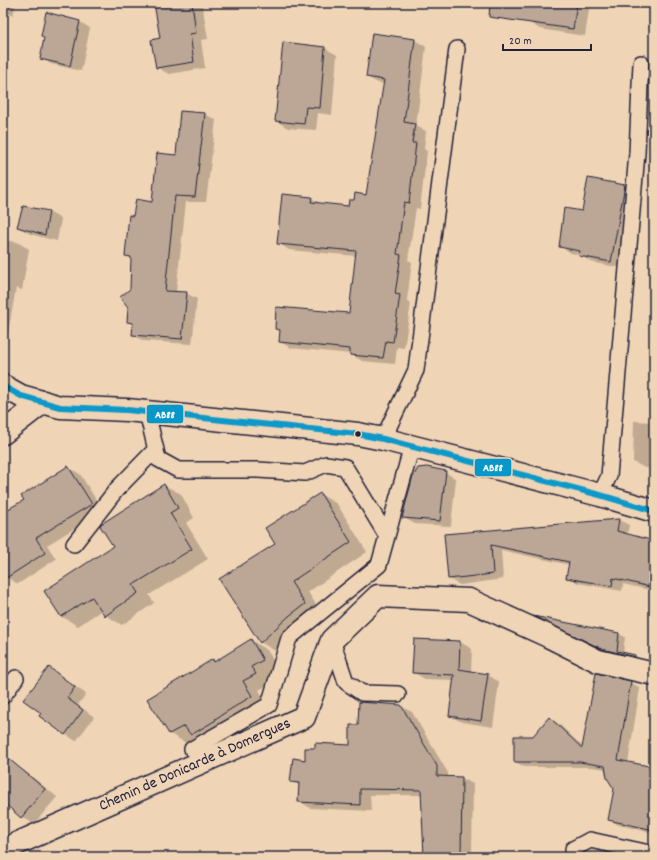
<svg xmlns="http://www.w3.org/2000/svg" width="657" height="860" viewBox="0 0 657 860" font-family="Dekko,sans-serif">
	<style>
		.shadow { fill: #0003 }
		.building { fill: #bca797; stroke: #22223b }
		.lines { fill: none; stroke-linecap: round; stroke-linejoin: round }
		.service-casing { stroke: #22223b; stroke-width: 18 }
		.minor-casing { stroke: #22223b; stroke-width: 25 }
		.tertiary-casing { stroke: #22223b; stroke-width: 25 }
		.service { stroke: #efd4b6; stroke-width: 15 }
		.minor { stroke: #efd4b6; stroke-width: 22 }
		.tertiary { stroke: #efd4b6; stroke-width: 22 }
		.bus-1-casing { stroke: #efd4b6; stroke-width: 9 }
		.bus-1 { stroke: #0798c9; stroke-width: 6 }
		.bus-dot { fill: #22223b; stroke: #efd4b6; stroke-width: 1.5 }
		.labels { text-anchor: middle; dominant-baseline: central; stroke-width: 3.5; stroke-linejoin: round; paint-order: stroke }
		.street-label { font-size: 16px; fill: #22223b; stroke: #efd4b6 }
		.line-badge { stroke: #efd4b6; stroke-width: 1.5 }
		.badge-label { font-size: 11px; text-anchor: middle; font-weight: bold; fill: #fff }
	</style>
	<rect width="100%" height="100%" fill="#efd4b6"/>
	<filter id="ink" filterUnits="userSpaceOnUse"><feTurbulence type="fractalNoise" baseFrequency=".025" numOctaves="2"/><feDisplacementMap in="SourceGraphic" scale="8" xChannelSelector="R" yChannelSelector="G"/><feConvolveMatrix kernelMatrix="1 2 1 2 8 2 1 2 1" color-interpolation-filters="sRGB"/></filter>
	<g filter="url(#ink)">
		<!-- shadow -->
		<path class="shadow" d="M3 3H16L13 15 3 12Z
			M155 3H202L208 39 201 40 205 68 169 74 156 67 161 39Z
			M531 3H590L585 36 540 29 528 22Z
			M80 22 90 28 81 71 51 64 41 58 45 37Z
			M415 40 426 47 416 126 426 131 424 149 427 151 420 209 416 208 408 260 412 262 407 300 411 303 404 348 397 347 395 364 362 361 351 354 291 348 280 342V331L276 329 350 314 357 256 289 250 278 243 311 198 322 204 349 207 355 202 366 196 385 84 378 83 367 77Z
			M284 43 325 48 337 55 332 115 318 113 316 130 288 128 276 121Z
			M180 112 205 114 216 120 206 202H186L176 292 186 293 197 299 192 344 144 341 133 335 134 325 128 321 132 259 126 255 134 217 153 203 176 156Z
			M589 180 625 186 636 193 622 268 591 262 580 255 571 253 560 246 583 212Z
			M49 212 61 219 57 241 30 234 18 227Z
			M3 240 17 242 29 249 22 290 16 288 8 333 3 332Z
			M634 421 654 422V468H645L633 462Z
			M68 467 80 474 103 511 47 545 56 559 18 584 6 577 3 572V514L25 500Z
			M445 472 456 479 451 526 415 524 404 518Z
			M164 485 181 494 194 518 186 523 208 559 149 595 154 603 122 625 105 615 102 610 78 626 61 616 114 546Z
			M320 494 337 504 367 552 308 592 322 614 277 652 260 642 276 544Z
			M619 520 629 525 627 535 654 541V591L623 584 622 591 578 583 567 577 570 565 501 550 503 579 460 585 449 579 445 535Z
			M539 618 619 634 625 637 623 653 635 656 639 659 609 652Z
			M251 640 267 650 279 669 267 677 271 683 259 690 267 705 208 744 196 737 186 743 170 734 148 700 213 660 216 662Z
			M460 642 472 649 471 672 488 675 499 682 493 727 462 722 450 716 455 680 425 679 413 672Z
			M49 668 86 694 78 705 94 717 76 741 65 734Z
			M630 682 640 688 628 763 654 768V833L619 825 609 820 615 789 607 769 591 767H525L515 762 533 736 550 718 559 724 583 747Z
			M400 706 412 712 448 773V778H462L473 784 472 854 492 852 502 857H425L422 795H370L371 811 310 808 299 801 300 786 291 781 305 761 351 746 359 726Z
			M13 764 25 771 57 797 34 824 22 817 3 801V775Z
			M168 853 202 856 204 857H168Z"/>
		<!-- building -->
		<path class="building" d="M154 3H192L196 33 190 34 194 62 156 68 151 40 160 38Z
			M490 3H577L573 29 489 17Z
			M46 12 80 21 70 66 40 59 44 38 41 36Z
			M372 33 415 39 404 122 415 124 412 143H416L409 203 404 202 397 254 401 255 395 294 400 295 393 342 386 341 383 358 350 355V349L279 342 280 330 275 329 276 307 349 313 356 251 277 244 282 194 312 197 311 202 348 206 349 200H354L355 193 366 195 384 80 366 77Z
			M283 42 325 47 320 108 306 107 304 124 275 121Z
			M180 111 205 113 195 197 175 196 165 291 187 292 182 339 132 335 133 323 127 322 128 307 120 297 130 289 131 257 125 256 129 215 133 216 136 199 152 202 157 153 176 155Z
			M588 178 625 185 611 262 579 256 580 251 559 247 564 208 582 211Z
			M23 206 49 211 45 235 17 227Z
			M68 466 92 504 36 538 45 553 3 580V512L24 500 21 496Z
			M427 467 446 471 440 521 402 518 412 479 418 468Z
			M164 484 178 508 170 513 192 549 133 585 138 593 105 616 92 597 61 617 44 591 113 546 100 526 101 524Z
			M320 493 351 542 291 582 305 604 289 616 260 643 219 579 275 544 265 528Z
			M619 519 617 531 654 541V588L613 578 612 586 566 578 569 562 491 545 493 574 448 579 444 534Z
			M533 616 619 633 617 651 635 655V657L602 649Z
			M251 639 263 660 251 667 256 674 243 681 252 696 215 719 216 720 191 735 184 726 169 734 147 699 213 659 214 662Z
			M414 639 460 641 459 669 488 674 481 721 449 716 454 675 412 673Z
			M49 667 75 687 67 698 83 710 65 735 39 716 41 713 23 700Z
			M596 673 631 681 618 760 654 767V830L608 820 614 789 607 778 605 766 580 762H514V736H533L549 717 582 748Z
			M359 702 401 705 437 766V776L462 777 461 857H424L421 790 360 789V805L298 802 299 783 290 782 293 758 305 760V748H315V743L350 745V725H358Z
			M3 754 45 789 21 818 3 802Z"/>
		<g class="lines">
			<defs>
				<path id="service" d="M147 412 158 459 178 470H258L305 473 326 464 345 467 387 536
					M383 439 416 370 457 49
					M600 495 609 476 637 153 641 63
					M74 544 117 489 156 449
					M332 640 346 682 362 693 398 694
					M3 696 16 678
					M192 749 269 705 289 638 379 565 412 446
					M573 857V849L590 840 654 854"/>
				<path id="minor" d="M3 433 43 402
					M16 844 304 717 332 640 378 596 469 600 548 636 598 661 654 674"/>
				<path id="tertiary" d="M3 386 21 396 60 407 127 410 358 434 383 439 600 495 654 511"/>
			</defs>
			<!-- service casing -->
			<use href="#service" class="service-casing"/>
			<!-- minor casing -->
			<use href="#minor" class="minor-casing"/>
			<!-- tertiary casing -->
			<use href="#tertiary" class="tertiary-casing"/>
			<!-- service -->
			<use href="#service" class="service"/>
			<!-- minor -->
			<use href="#minor" class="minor"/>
			<!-- tertiary -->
			<use href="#tertiary" class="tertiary"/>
			<defs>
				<path id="bus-1" d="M3 386 21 396 60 407 127 410 358 434 383 439 600 495 654 511"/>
			</defs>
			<!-- bus-1 casing -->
			<use href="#bus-1" class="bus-1-casing"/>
			<!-- bus-1 -->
			<use href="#bus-1" class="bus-1"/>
		</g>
	</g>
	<!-- markers -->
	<circle class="bus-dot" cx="358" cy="434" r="3.5"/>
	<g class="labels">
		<!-- street labels -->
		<g class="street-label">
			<text transform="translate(195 765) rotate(-24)">Chemin de Donicarde à Domergues</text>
		</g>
	</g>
	<g class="line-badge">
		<rect x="146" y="404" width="38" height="20" rx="4" fill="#0798c9"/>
		<rect x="474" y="458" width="38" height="19" rx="4" fill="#0798c9"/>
	</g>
	<g class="badge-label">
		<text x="165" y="418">AB88</text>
		<text x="493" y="471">AB88</text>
	</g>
	<!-- margin -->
	<rect width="657" height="860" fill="none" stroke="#efd4b6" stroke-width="16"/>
	<rect x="8" y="8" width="641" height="844" fill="none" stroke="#22223b" stroke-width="1.5" filter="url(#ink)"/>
	<!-- scale -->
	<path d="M503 44v6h88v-6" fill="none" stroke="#22223b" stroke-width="2"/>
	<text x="509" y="44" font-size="12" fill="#22223b" stroke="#efd4b6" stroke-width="3" paint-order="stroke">20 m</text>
</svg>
